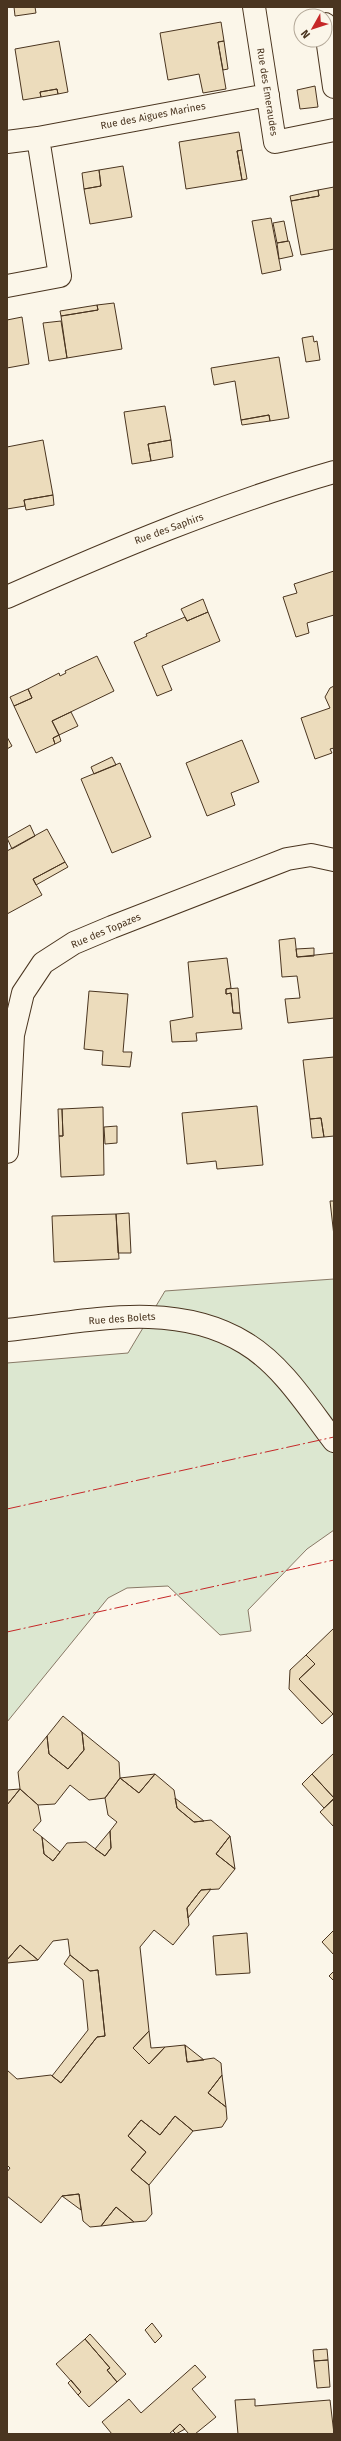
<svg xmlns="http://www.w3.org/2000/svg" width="341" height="2441" viewBox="0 0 341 2441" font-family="'Fira Sans',sans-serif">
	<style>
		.green { fill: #dce7d0; stroke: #887966 }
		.building { fill: #ecdcbc; stroke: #4a3520 }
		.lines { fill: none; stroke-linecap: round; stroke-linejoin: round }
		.minor-casing { stroke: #4a3520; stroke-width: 24 }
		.minor { stroke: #fbf6e9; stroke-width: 22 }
		.power { stroke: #c62828; stroke-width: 1; stroke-dasharray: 14 3 2 3; stroke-linecap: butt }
		.labels { text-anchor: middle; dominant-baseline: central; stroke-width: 3; stroke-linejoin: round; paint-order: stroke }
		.street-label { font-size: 10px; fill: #4a3520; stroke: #fbf6e9 }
	</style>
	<rect width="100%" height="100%" fill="#fbf6e9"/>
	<!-- green -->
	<path class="green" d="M334 1279V1530L307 1549 248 1610 251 1631 220 1635 168 1586 127 1588 108 1598 7 1722V1363L128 1353 165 1291Z"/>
	<!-- building -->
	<path class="building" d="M14 7H35L36 13 15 16Z
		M221 22 224 41 218 42 226 89 203 93 199 74 168 80 160 33Z
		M59 41 68 92 58 94 57 89 40 92 41 97 23 100 15 49Z
		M224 41 228 69 223 70 218 42Z
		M315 86 318 107 300 109 297 90Z
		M57 89 58 94 41 97 40 92Z
		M239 132 242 150 237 151 242 180 186 189 179 142Z
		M242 150 247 179 242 180 237 151Z
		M123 166 132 217 90 224 84 189 101 186 99 170Z
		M99 170 101 186 84 189 82 173Z
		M334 187V249L301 255 291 201 319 196 318 190Z
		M318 190 319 196 291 201 290 196Z
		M271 218 281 270 262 274 252 221Z
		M284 221 288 241 277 243 273 223Z
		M289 241 293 256 279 259 277 243Z
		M114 303 122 349 67 358 61 316 98 310 97 305Z
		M97 305 98 310 61 316 60 311Z
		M22 317 29 364 7 368V320Z
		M61 321 67 358 49 361 43 323Z
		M313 336 314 342 317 341 320 360 306 362 302 338Z
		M279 357 289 418 270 421 269 415 241 420 235 381 214 385 211 368Z
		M165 406 171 440 148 444 151 461 132 464 124 412Z
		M269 415 270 421 242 425 241 420Z
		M43 440 53 495 24 500 25 506 7 509V447Z
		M171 440 173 457 151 461 148 444Z
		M53 495 54 505 26 510 24 500Z
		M334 571V615L307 623 309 633 296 637 283 597 297 593 294 584Z
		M203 599 208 612 187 621 181 609Z
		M208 612 220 641 162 666 172 690 157 696 134 642 147 636 146 634 185 617 187 621Z
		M97 656 114 691 52 721 59 735 53 738 55 744 36 753 14 706 32 698 28 689 59 673 60 676 66 673 65 671Z
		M334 686V748L330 749 332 753 315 759 301 718 330 708 325 697 330 688Z
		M28 689 32 698 14 706 10 697Z
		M71 712 78 726 59 735 52 721Z
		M59 735 61 741 55 744 53 738Z
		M7 737 12 746 7 749Z
		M242 740 259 782 231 793 235 805 207 816 186 763Z
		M112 757 116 765 94 774 91 767Z
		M120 763 151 837 112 853 81 779Z
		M30 825 35 836 12 849 7 838Z
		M47 829 65 862 33 879 42 895 7 914V851Z
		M65 862 68 867 36 885 33 879Z
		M295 938 297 957 334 953V1018L288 1023 285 999 300 998 297 976 282 977 279 940Z
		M314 948V956L297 957 296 949Z
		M227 958 231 988 226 989V994L231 993 233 1013H240L242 1029 196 1033 197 1041 172 1042 170 1021 193 1017 188 962Z
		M238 988 240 1013H233L231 993 226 994V989Z
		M89 991 128 994 123 1052H132L130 1067 102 1065 103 1051 84 1049Z
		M334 1057V1136L324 1137 321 1118 310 1119 303 1060Z
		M257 1106 263 1165 217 1169 216 1161 187 1164 182 1113Z
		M103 1107 104 1175 61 1177 59 1136H63L62 1109Z
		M58 1109H62L63 1136H59Z
		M321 1118 324 1137 312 1138 310 1119Z
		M117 1126V1143L105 1144 104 1127Z
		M330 1201H334V1236Z
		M129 1213 131 1253H118L116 1214Z
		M116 1214 119 1259 54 1262 52 1216Z
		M334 1628V1713L333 1714 299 1679 315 1664 306 1655Z
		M306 1655 315 1664 299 1679 333 1714 322 1724 289 1689 290 1670Z
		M63 1716 82 1732 84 1750 68 1769 49 1754 47 1736Z
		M82 1732 119 1762 120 1778 105 1798 89 1800 70 1785 55 1804 38 1805 20 1789 18 1772 47 1736 49 1754 68 1769 84 1750Z
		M334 1753V1798L312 1774Z
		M155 1774 139 1793 120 1778Z
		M155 1774 174 1790 177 1808 194 1822 211 1820 230 1836 216 1854 235 1869 219 1889 201 1890 187 1908 189 1925 173 1945 154 1930 140 1947 149 2031 133 2048 149 2064 165 2047 185 2045 187 2062 214 2058 221 2063 222 2075 208 2093 226 2107 227 2119 222 2127 193 2131 175 2116 160 2135 141 2120 128 2136 146 2152 131 2170 149 2185 152 2214 146 2221 134 2222 116 2207 101 2226 90 2227 83 2221 79 2194 62 2196 41 2223 7 2196V2172L10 2168 7 2165V2070L17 2079 51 2075 61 2083 97 2037 105 2036 98 1970 90 1971 70 1955 68 1939 53 1941 38 1960 20 1945 7 1960V1805L20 1789 38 1805 41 1821 33 1830 42 1837 44 1854 53 1861 67 1843 86 1842 105 1856 111 1848 110 1831 117 1822 108 1815 105 1798 120 1778 139 1793Z
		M312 1774 334 1798 324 1808 302 1784Z
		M20 1789 7 1805V1790Z
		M175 1798 204 1821 194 1822 177 1808Z
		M334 1799V1827L320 1812Z
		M110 1831 111 1848 105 1856 95 1849Z
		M230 1836 235 1869 216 1854Z
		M42 1837 60 1852 53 1861 44 1854Z
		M211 1889 188 1918 187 1908 201 1890Z
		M333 1931 334 1932V1955L322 1942Z
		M247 1933 250 1973 216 1975 213 1936Z
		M20 1945 38 1960 7 1963V1960Z
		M70 1955 90 1971 98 1970 105 2036 97 2037 61 2083 52 2076 88 2030 83 1980 64 1964Z
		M334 1971V1981L329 1976Z
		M149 2031 151 2048 165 2047 149 2064 133 2048Z
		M185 2045 204 2060 187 2062Z
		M222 2075 226 2107 208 2093Z
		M175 2116 193 2131 149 2185 131 2170 146 2152 128 2136 141 2120 160 2135Z
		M79 2194 81 2210 62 2196Z
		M116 2207 134 2222 101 2226Z
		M152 2323 162 2336 155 2343 145 2330Z
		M90 2334 126 2374 117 2382 107 2370 110 2368 85 2339Z
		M85 2339 110 2368 107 2370 117 2382 89 2407 78 2395 81 2392 56 2364Z
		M327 2349 328 2360 314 2361 313 2350Z
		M328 2360 330 2387 317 2388 314 2361Z
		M195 2365 206 2377 192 2389 216 2417 195 2434H189L180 2424 169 2434H112L102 2422 129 2399 141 2413Z
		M71 2380 81 2392 78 2395 68 2383Z
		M255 2399V2406L330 2400 334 2434H238L235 2400Z
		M180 2424 185 2429 176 2434 173 2431Z"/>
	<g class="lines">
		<defs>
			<path id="minor" d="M254 7 275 142 334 130
				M325 24 334 87
				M7 142 38 138 268 95
				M7 286 60 276 38 138
				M7 597C113 550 222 504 334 472
				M7 1152 13 1035 23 993 43 963 74 943 112 927 287 859 311 855 334 860
				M7 1330C84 1322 174 1299 245 1343 282 1365 308 1407 334 1441"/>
		</defs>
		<!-- minor casing -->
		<use href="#minor" class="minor-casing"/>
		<!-- minor -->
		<use href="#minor" class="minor"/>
		<!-- power -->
		<path class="power" d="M7 1509 334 1437
			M7 1632 334 1560"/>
	</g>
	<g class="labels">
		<!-- street labels -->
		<g class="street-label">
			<text transform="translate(267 92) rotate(81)">Rue des Emeraudes</text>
			<text transform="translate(153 116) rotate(-11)">Rue des Aigues Marines</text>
			<text transform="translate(169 529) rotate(-20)">Rue des Saphirs</text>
			<text transform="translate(106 931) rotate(-23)">Rue des Topazes</text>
			<text transform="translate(122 1319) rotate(-4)">Rue des Bolets</text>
		</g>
	</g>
	<!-- border -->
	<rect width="341" height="2441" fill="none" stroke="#4a3520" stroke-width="16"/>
	<!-- north arrow -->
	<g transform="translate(313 28) rotate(231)"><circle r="19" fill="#fbf6e9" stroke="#b4a999"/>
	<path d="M0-3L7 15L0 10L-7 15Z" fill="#c62828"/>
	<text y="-6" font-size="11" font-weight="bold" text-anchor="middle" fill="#4a3520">N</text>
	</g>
</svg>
